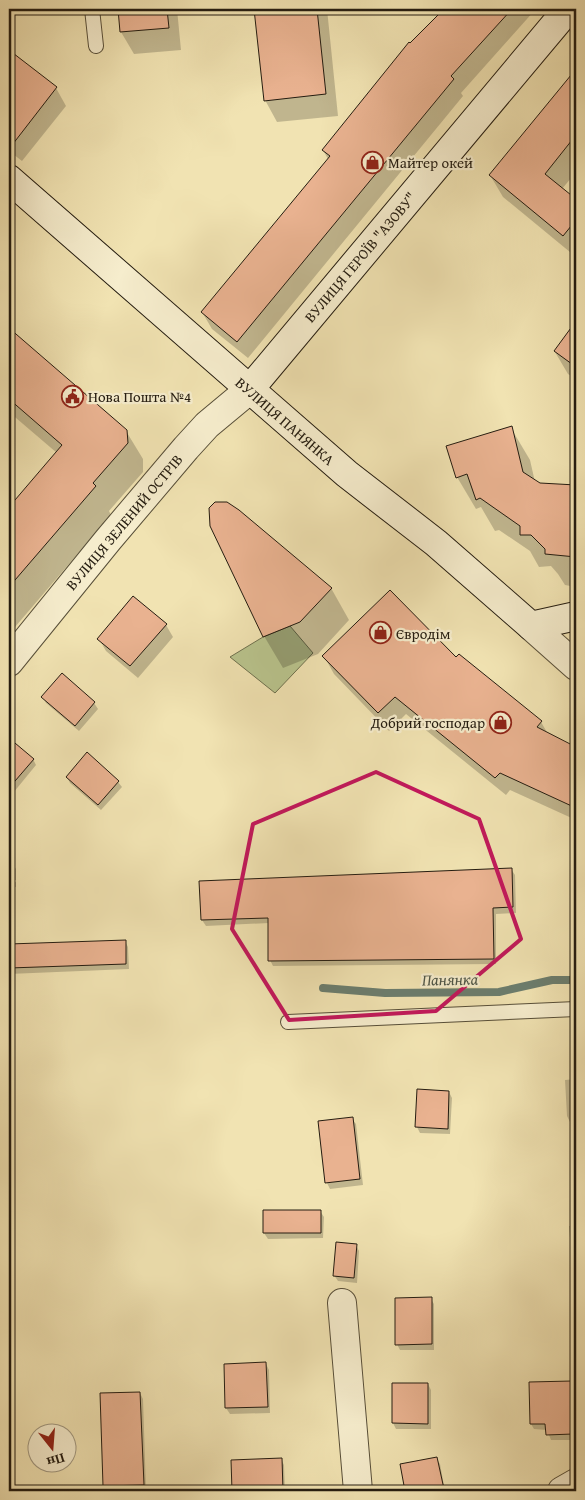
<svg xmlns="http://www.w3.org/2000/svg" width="585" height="1500" viewBox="0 0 585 1500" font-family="'Gentium Book Plus',serif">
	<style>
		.green { fill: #b9c48d; stroke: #6e704e }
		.shadow { fill: #0003 }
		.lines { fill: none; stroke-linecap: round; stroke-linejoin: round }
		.stream { stroke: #6b7d6e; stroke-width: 8 }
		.building { fill: #e9b290; stroke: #241c10 }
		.lane-casing { stroke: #574e38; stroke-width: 16 }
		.street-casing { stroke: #574e38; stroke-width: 30 }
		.secondary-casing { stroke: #241c10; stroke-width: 30 }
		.lane { stroke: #f6edcd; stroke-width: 14 }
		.street { stroke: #f6edcd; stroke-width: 28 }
		.secondary { stroke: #f6edcd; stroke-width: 28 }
		.marked { fill: none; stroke: #c2185b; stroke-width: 4; stroke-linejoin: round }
		.labels { text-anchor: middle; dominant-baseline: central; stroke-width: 4.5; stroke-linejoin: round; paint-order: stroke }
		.poi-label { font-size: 15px; fill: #241c10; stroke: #f6edcd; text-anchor: start }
		.street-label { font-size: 15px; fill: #241c10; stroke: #f6edcd }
		.water-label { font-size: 16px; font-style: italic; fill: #4e5547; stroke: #f6edcd }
	</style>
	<rect width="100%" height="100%" fill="#f1e3b2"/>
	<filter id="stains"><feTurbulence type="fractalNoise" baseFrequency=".004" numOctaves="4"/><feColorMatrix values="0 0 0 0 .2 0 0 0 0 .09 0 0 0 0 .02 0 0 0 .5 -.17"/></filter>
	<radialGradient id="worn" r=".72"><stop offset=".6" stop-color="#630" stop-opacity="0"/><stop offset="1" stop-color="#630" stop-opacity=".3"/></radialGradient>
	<!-- green -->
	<path class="green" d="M290 626 313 653 275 693 230 657 263 637Z"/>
	<!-- shadow -->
	<path class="shadow" d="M9 9H19L9 22Z
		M30 9H68L37 15Z
		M119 9H177L181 50 134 54 121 32Z
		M256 9H327L338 116 277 122 265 100Z
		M446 9 535 10 461 93 463 96 248 358 212 329 202 312 328 159 323 150 411 45Z
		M11 54 56 88 66 106 22 161 9 151V57Z
		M576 71V172L562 189 576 201V257L503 197 490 175Z
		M576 324V379L568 374 555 352Z
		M9 330 126 431 143 459V472L109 511 111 515 9 634V509L57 453 9 412Z
		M511 428 530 460 535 482 540 485 576 487V587L565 585 558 574 551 566 539 567 530 551 499 530 495 531 481 507 476 509 457 477Z
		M331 588 349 620 318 654 283 668 264 636Z
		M166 625 173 637 138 678 106 651 99 639Z
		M324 656 456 659 541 722 548 734 576 748V820L510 790 506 795 406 714 389 731 334 674Z
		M62 675 94 703 98 709 79 731 46 703 43 697Z
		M9 739 33 759 36 765 9 798Z
		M67 777 118 782 122 787 101 810 70 783Z
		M9 864H13L16 869V880H9Z
		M511 869 515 875 516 913 496 914V964L273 966 270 960 269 923 206 926 202 920 201 882Z
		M16 882V887H9V883Z
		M125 941 128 947 129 969 9 974V946Z
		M576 1079V1122H570L567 1116 565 1080Z
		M449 1092 452 1098 450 1134 420 1133 417 1127Z
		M352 1119 356 1124 363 1185 330 1189 327 1183Z
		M572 1155H576V1220Z
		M320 1211 324 1217 323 1238 268 1239 264 1233Z
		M569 1226H576V1267L572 1261Z
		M356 1245 359 1251 357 1283 338 1281 334 1275Z
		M431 1299 434 1304V1350H400L397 1344Z
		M573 1305H576V1332Z
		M266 1364 269 1370 270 1413 230 1414 226 1408 225 1365Z
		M571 1382 575 1388V1440H551L547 1430 534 1429 531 1424Z
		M393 1384H428L431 1390V1429H396L393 1423Z
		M140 1393 143 1399 146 1491H107L104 1486 101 1394Z
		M436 1458 440 1464 445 1491H407L401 1465Z
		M281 1459 284 1465 285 1491H233L232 1461Z"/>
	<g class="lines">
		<!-- stream -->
		<path class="stream" d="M323 988 385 993 499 992 552 980H576"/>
	</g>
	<!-- building -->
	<path class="building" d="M118 9H167L169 28 120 32Z
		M254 9H317L326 94 264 101Z
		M444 9H512L451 76 454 79 237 342 201 312 330 156 322 150 409 42 410 43Z
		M9 50 57 87 9 149Z
		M576 69V135L545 174 576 199V220L563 236 489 175Z
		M576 321V367L554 351Z
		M9 328 127 430 128 443 93 483 96 486 9 587V507L62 445 9 399Z
		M512 426 523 472 540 483 576 485V557L545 554V549L531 535H520V526L480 498 476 500 467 474 456 478 446 446Z
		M215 502H227L239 510 332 588 300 622 263 637 210 526 209 508Z
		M390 590 456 657 459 654 542 721 537 727 576 747V808L500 773 495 778 395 697 378 713 322 656Z
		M133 596 167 624 130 666 97 639Z
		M62 673 95 702 75 726 41 697Z
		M9 738 34 759 9 788Z
		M87 752 119 781 98 805 66 777Z
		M512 868 513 907 493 908 494 959 268 961V918L201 920 199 881Z
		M126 940V964L9 968V944Z
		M417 1089 449 1091 448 1129 415 1127Z
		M353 1117 360 1179 325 1183 318 1121Z
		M263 1210H321V1233H263Z
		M336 1242 357 1244 354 1278 333 1276Z
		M432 1297V1344L395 1345V1298Z
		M266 1362 268 1407 225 1408 224 1364Z
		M572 1381 573 1434 546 1435 545 1424H530L529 1382Z
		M392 1383H428V1424L392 1423Z
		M140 1392 144 1485 103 1486 100 1393Z
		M437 1457 444 1489 433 1491H405L400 1464Z
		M282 1458 283 1491H232L231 1460Z"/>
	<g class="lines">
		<defs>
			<path id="lane" d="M92 9 96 46
				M288 1022 576 1009"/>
			<path id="street" d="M531 626 576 666
				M9 662 108 540 186 448 207 425 249 390
				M342 1303 358 1491
				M562 1491 576 1483"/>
			<path id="secondary" d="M9 179 347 474 436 543 531 626 576 616
				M249 390 568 9"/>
		</defs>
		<!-- lane casing -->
		<use href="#lane" class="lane-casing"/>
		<!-- street casing -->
		<use href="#street" class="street-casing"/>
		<!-- secondary casing -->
		<use href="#secondary" class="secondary-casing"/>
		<!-- lane -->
		<use href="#lane" class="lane"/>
		<!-- street -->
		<use href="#street" class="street"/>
		<!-- secondary -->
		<use href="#secondary" class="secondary"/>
	</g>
	<!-- marked area -->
	<path class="marked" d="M376 772 479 819 521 939 436 1011 289 1020 232 929 253 824Z"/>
	<!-- icons -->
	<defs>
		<symbol id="shop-ring" viewBox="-11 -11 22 22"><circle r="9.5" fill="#f6edcd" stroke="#8f2418" stroke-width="1.5"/><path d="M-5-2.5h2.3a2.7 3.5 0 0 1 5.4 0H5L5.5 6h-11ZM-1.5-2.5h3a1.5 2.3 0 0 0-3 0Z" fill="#8f2418"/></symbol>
		<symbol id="civic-ring" viewBox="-11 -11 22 22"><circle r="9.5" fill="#f6edcd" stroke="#8f2418" stroke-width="1.5"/><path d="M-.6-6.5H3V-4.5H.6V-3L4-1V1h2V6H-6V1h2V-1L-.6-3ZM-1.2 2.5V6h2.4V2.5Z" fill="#8f2418"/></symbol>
	</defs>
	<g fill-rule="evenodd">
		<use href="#shop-ring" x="360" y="150" width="25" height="25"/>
		<use href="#civic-ring" x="60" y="384" width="25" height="25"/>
		<use href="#shop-ring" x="368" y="620" width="25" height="25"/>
		<use href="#shop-ring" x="488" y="710" width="25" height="25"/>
	</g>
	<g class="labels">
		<!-- poi labels -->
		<g class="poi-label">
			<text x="388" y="162">Майтер окей</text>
			<text x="88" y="396">Нова Пошта №4</text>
			<text x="396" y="633">Євродім</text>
			<text x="485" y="722" text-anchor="end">Добрий господар</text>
		</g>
		<!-- street labels -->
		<g class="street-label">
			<text transform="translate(360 257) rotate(-50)">ВУЛИЦЯ ГЕРОЇВ "АЗОВУ"</text>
			<text transform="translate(285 421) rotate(41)">ВУЛИЦЯ ПАНЯНКА</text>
			<text transform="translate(124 522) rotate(-50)">ВУЛИЦЯ ЗЕЛЕНИЙ ОСТРІВ</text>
		</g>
		<!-- water labels -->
		<g class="water-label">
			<text transform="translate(450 979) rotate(-1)">Панянка</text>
		</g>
	</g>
	<!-- margin -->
	<rect width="585" height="1500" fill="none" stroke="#f1e3b2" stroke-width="30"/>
	<rect x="10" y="10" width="565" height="1480" fill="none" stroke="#241c10" stroke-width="2.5"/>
	<rect x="15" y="15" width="555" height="1470" fill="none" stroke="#241c10"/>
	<!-- north arrow -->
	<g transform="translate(52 1448) rotate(163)"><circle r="24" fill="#f6edcd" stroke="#a29981"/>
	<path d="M0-4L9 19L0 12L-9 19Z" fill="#8f2418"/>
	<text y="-8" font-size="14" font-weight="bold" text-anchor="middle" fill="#241c10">Пн</text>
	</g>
	<rect width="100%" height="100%" filter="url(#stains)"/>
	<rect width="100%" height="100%" fill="url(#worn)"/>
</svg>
